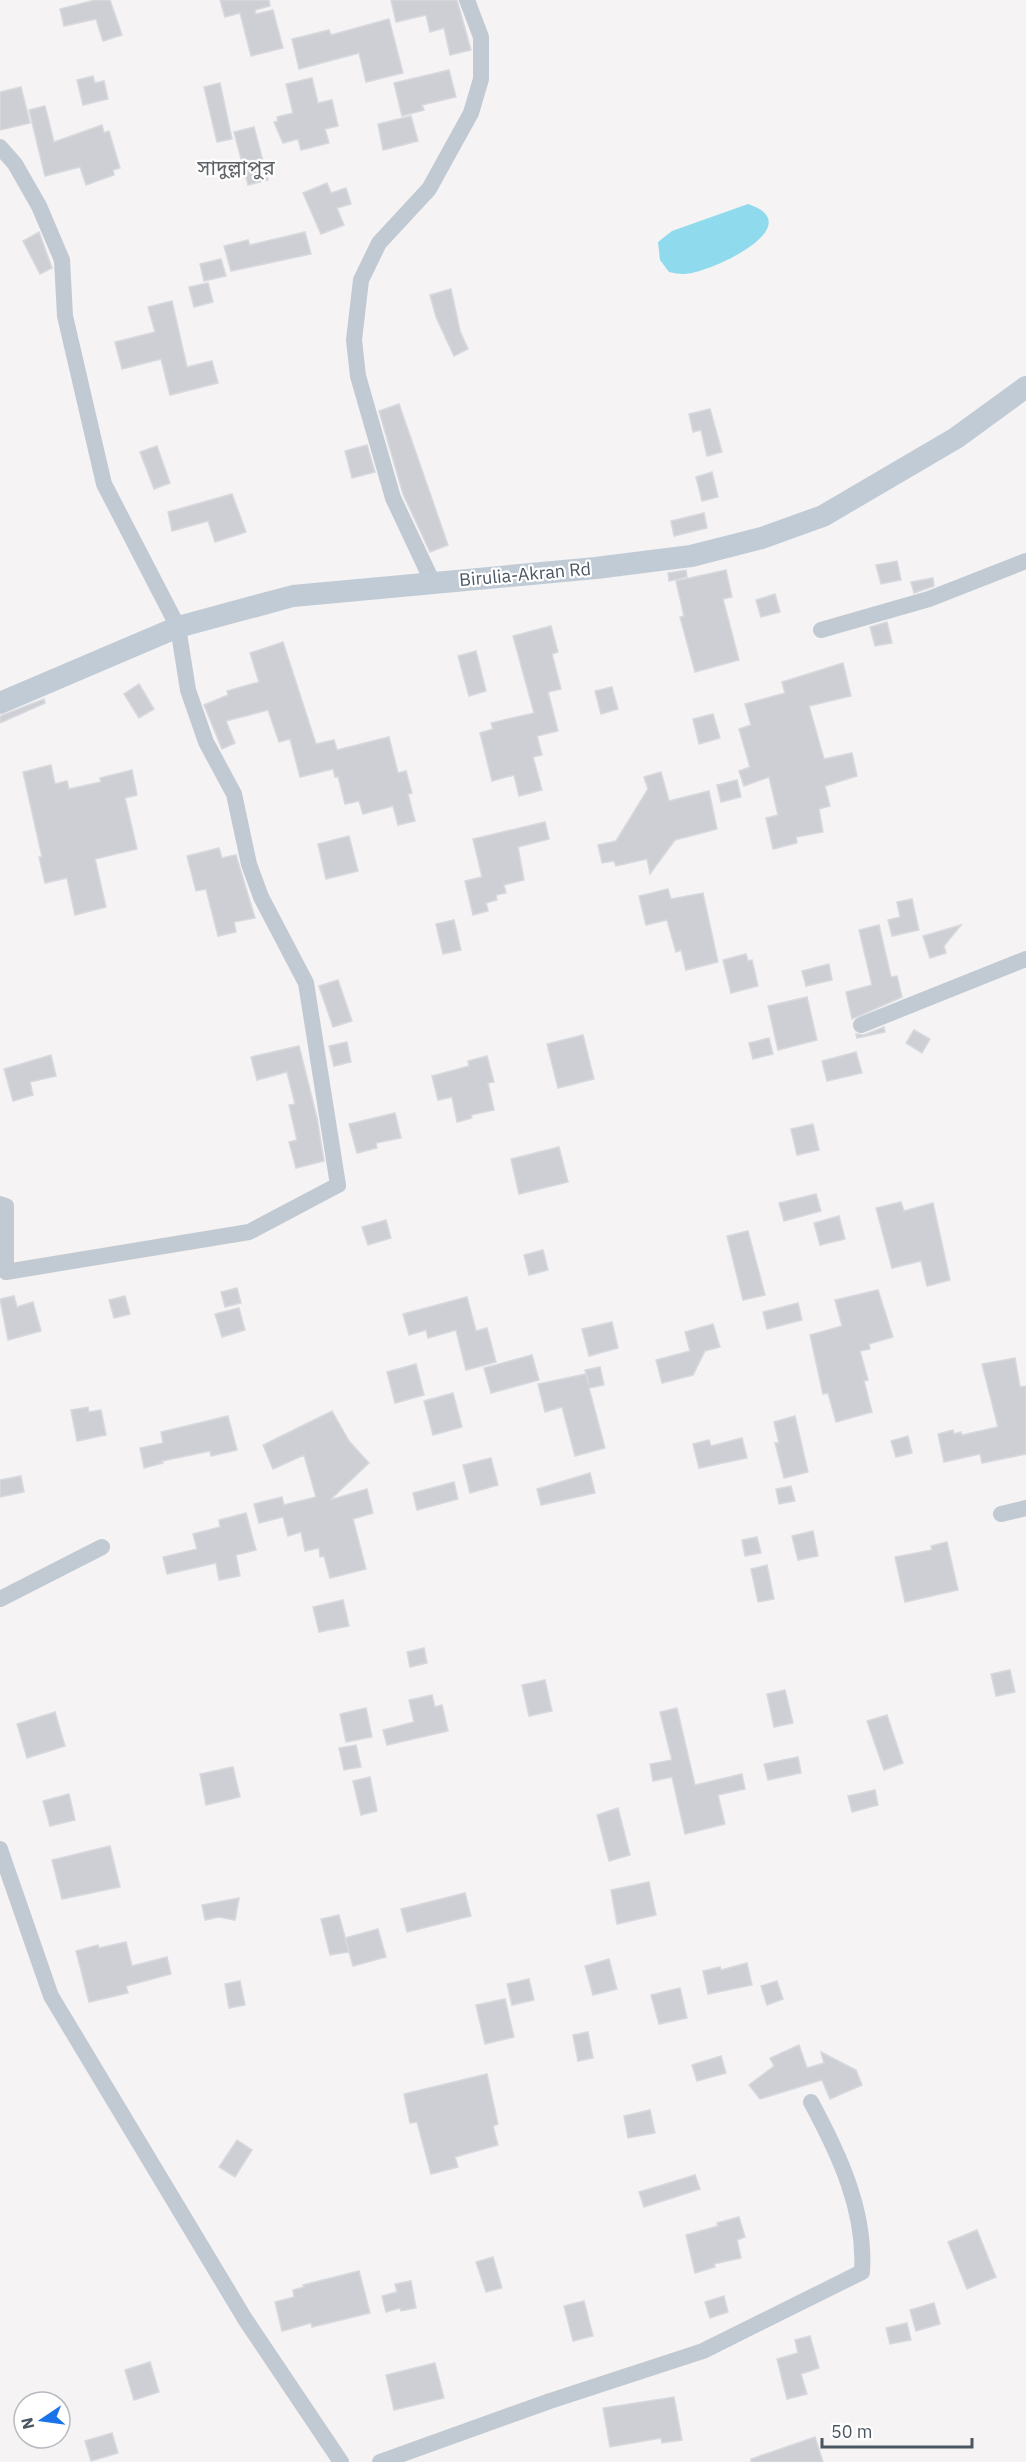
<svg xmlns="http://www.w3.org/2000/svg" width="1026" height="2462" viewBox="0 0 1026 2462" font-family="'IBM Plex Sans','Noto Sans Bengali',sans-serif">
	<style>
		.water { fill: #90daee }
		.building { fill: #cdcfd5; stroke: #d7d9de; stroke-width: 1.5 }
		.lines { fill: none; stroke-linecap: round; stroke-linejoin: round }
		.street { stroke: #c1cad2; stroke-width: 16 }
		.secondary { stroke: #c1cbd6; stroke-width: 22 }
		.labels { text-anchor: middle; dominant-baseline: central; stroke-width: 4.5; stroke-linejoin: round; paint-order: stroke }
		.street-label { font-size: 18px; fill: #4a5661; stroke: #fff }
		.quarter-label { font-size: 21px; fill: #5f6368; stroke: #fff }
	</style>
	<rect width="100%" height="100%" fill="#f5f3f3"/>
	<!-- water -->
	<path class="water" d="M748 204C812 225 710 274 683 274 679 274 674 273 669 272L660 260 658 242 672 231Z"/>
	<!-- building -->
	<path class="building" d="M95 0H110L122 35 103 41 96 19 64 26 60 9Z
		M220 0H269L270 6 255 10 256 14 273 10 283 48 251 56 240 13 225 17Z
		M391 0H457L471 50 450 55 444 28 430 32 426 15 396 22Z
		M389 19 403 73 366 82 359 53 299 69 292 39 329 30 331 35Z
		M449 70 456 97 422 105 424 110 402 116 394 83Z
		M93 76 95 83 104 81 108 99 83 105 77 80Z
		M312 78 318 103 332 100 338 126 325 129 329 143 301 150 298 139 283 143 274 122 278 121 277 117 293 113 286 84Z
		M220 83 232 139 217 142 204 87Z
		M21 87 30 123 0 130V92Z
		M45 106 54 142 102 125 104 133 109 131 120 168 113 170 114 175 86 185 80 167 45 176 29 110Z
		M411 116 418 141 383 150 378 124Z
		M254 127 268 180 248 185 234 132Z
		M327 183 331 193 346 188 351 204 337 208 344 225 321 234 303 193Z
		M39 232 52 268 40 274 23 241Z
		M305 232 311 254 231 271 224 246 248 240 250 245Z
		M221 259 226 276 204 281 200 264Z
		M208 283 213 302 194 307 189 287Z
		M451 289 460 331 468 349 454 356 436 317 430 295Z
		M172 301 187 367 212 361 218 383 170 395 161 359 122 369 115 342 155 332 148 307Z
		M399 404 448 545 430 552 403 494 379 411Z
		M710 409 722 452 707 456 701 430 693 432 689 414Z
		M367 445 375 472 352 478 345 451Z
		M157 446 170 483 154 489 140 452Z
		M712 472 718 497 702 501 696 477Z
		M232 494 246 532 215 542 208 521 172 531 168 512Z
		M704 513 707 528 674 536 671 521Z
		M897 561 901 580 881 584 876 565Z
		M686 570 687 577 669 581 668 573Z
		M726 570 732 597 723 599 739 660 695 672 680 617 684 616 676 581Z
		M933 578 934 586 914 593 911 582Z
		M775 594 780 612 761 617 756 600Z
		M887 622 892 643 875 646 870 627Z
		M551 626 558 652 552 654 561 689 548 692 558 731 537 736 542 755 533 757 542 790 519 796 514 775 492 781 480 733 493 729 491 723 534 713 513 636Z
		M283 642 316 744 334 740 337 750 389 737 398 773 406 771 412 793 408 794 415 821 398 825 393 806 363 814 359 801 345 804 338 776 335 777 333 769 300 777 290 739 279 742 268 710 226 721 235 743 222 749 204 705 228 695 227 691 259 682 250 653Z
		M476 651 486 691 469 696 458 656Z
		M843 663 851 696 809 706 824 759 852 753 857 776 825 786 830 806 819 809 823 832 796 837 797 843 773 849 766 818 778 815 769 777 744 786 739 771 750 767 739 729 751 725 745 704 785 693 782 682Z
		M139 684 154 709 139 718 124 694Z
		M612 687 618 709 601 714 595 691Z
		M44 699 45 703 0 723V716Z
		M713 714 720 738 699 744 693 719Z
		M51 765 55 784 67 781 69 789 101 782 100 778 132 770 137 795 125 798 137 849 95 859 106 907 75 915 67 878 45 883 39 857H42L23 772Z
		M661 772 669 801 709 791 717 829 675 840 650 874 647 859 616 866 614 861 602 863 598 845 616 841 648 789 644 777Z
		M737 780 741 797 721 802 717 785Z
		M545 822 549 839 518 847 524 880 504 885 506 893 496 895 497 900 486 903 488 911 473 915 465 881 482 877 473 839Z
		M349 836 358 871 326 879 318 844Z
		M219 848 222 858 236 855 255 918 234 922 236 932 218 936 206 889 196 891 187 856Z
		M668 889 671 899 703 893 718 962 686 970 681 950 676 952 667 920 646 925 639 896Z
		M912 899 919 930 892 936 888 920 900 917 897 902Z
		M454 920 461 950 443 954 436 924Z
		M879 925 891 977 897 976 902 997 852 1019 846 992 872 985 859 930Z
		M961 925 944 946 946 953 930 958 923 936Z
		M746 954 748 961 752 960 758 986 731 993 723 960Z
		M829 964 832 980 806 986 802 971Z
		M338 980 352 1021 333 1027 319 986Z
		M807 997 817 1040 778 1050 768 1006Z
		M884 1027 885 1032 857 1038 856 1034 864 1035Z
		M914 1030 930 1039 922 1053 906 1043Z
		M583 1035 594 1079 558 1088 547 1044Z
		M769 1038 773 1054 753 1059 749 1043Z
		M347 1042 351 1062 334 1066 329 1046Z
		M299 1046 317 1118 324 1161 296 1168 289 1142 297 1140 289 1105 295 1104 287 1072 257 1080 251 1057Z
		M856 1052 862 1073 827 1081 822 1061Z
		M51 1055 56 1076 30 1082 33 1095 13 1101 4 1069Z
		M487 1056 494 1082 488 1083 494 1110 471 1115 472 1118 457 1122 452 1097 438 1100 432 1076 469 1066 468 1061Z
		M395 1113 401 1138 376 1143 377 1148 357 1153 349 1124Z
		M813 1124 819 1150 797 1155 791 1129Z
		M559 1147 568 1182 519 1194 511 1159Z
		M816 1194 821 1211 784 1221 779 1203Z
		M901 1202 904 1211 933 1203 950 1280 927 1286 921 1261 892 1268 876 1208Z
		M839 1216 845 1239 820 1245 814 1223Z
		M386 1220 391 1238 368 1245 362 1227Z
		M748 1231 765 1295 743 1300 727 1236Z
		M543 1250 548 1270 529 1275 524 1255Z
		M237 1288 241 1303 225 1307 221 1292Z
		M878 1290 893 1337 869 1344 870 1349 860 1351 868 1380 864 1381 872 1412 836 1422 828 1393 823 1394 810 1335 842 1326 835 1300Z
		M14 1296 17 1307 33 1302 41 1331 8 1340 0 1299Z
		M125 1296 130 1314 114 1318 109 1300Z
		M467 1297 476 1331 487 1328 496 1362 466 1370 456 1330 428 1338 426 1330 409 1335 403 1314Z
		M798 1303 802 1320 767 1329 763 1312Z
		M239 1308 245 1330 222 1337 215 1314Z
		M612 1322 618 1348 589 1356 582 1329Z
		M713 1324 720 1347 705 1351 693 1375 662 1383 656 1360 690 1351 685 1332Z
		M532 1355 539 1380 491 1393 484 1368Z
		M1015 1358 1020 1387 1026 1386V1454L982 1463 980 1454 944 1462 938 1434 953 1430 954 1434 961 1432 962 1435 998 1427 982 1364Z
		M416 1364 424 1395 395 1403 387 1372Z
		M600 1367 604 1385 589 1388 605 1448 575 1456 562 1407 545 1412 538 1384 586 1374 589 1385 585 1370Z
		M453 1393 462 1427 433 1435 424 1401Z
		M88 1407 89 1412 101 1410 106 1435 77 1441 71 1410Z
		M332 1411 349 1441 369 1463 330 1500 367 1489 373 1513 353 1519 366 1569 330 1578 324 1556 320 1557 319 1548 305 1551 301 1532 288 1536 283 1517 259 1523 254 1504 282 1497 284 1505 316 1497 304 1455 273 1469 263 1445Z
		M228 1416 237 1450 211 1456 210 1451 162 1461 163 1463 144 1468 140 1448 163 1443 161 1432Z
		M795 1416 808 1472 784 1478 775 1443H779L774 1422Z
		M908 1436 912 1453 896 1457 891 1441Z
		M742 1438 747 1458 699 1468 693 1444 709 1440 711 1446Z
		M491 1458 498 1485 470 1493 463 1465Z
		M590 1473 595 1493 541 1505 537 1489Z
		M21 1476 24 1492 0 1497V1480Z
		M454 1482 458 1499 417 1510 413 1493Z
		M791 1486 795 1501 779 1504 776 1489Z
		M246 1513 256 1550 236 1555 240 1576 219 1580 216 1563 167 1574 163 1557 197 1549 193 1534 220 1527 219 1520Z
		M813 1531 818 1556 798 1560 792 1536Z
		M757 1537 761 1553 745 1556 742 1540Z
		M947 1542 958 1590 905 1602 895 1557 932 1550 931 1546Z
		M767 1565 774 1599 758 1602 751 1569Z
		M343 1600 349 1626 319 1632 313 1607Z
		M424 1648 427 1663 410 1667 407 1652Z
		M1010 1670 1015 1692 996 1696 991 1674Z
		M545 1680 552 1711 529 1716 522 1685Z
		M785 1690 793 1723 774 1727 767 1694Z
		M432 1695 435 1707 442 1705 448 1731 387 1745 383 1730 414 1722 409 1700Z
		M366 1708 372 1737 346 1742 340 1714Z
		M677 1708 695 1785 742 1774 745 1789 718 1795 725 1824 685 1834 672 1777 653 1781 650 1764 672 1760 660 1712Z
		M55 1712 65 1746 27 1758 17 1724Z
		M887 1715 903 1763 884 1770 867 1721Z
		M356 1745 361 1767 344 1770 339 1748Z
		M798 1757 801 1773 768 1780 764 1764Z
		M233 1767 240 1797 206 1805 200 1774Z
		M370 1777 377 1811 361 1815 353 1781Z
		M875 1790 878 1805 852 1812 848 1796Z
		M69 1794 75 1820 50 1826 43 1801Z
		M618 1808 630 1855 609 1861 597 1815Z
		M110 1846 120 1887 62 1899 52 1860Z
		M649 1882 656 1915 617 1924 611 1890Z
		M465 1893 471 1916 407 1932 401 1909Z
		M239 1898 235 1920 219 1917 205 1920 202 1905Z
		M339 1915 349 1952 330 1955 321 1919Z
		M378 1929 386 1957 353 1966 345 1938Z
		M126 1942 132 1966 167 1957 171 1974 126 1986 128 1993 89 2002 76 1951 98 1945 99 1948Z
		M609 1959 617 1989 593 1995 585 1966Z
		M747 1963 752 1985 708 1994 703 1971 720 1967 721 1970Z
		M529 1979 534 2000 512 2005 507 1984Z
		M240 1981 245 2005 229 2008 225 1984Z
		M777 1981 783 1999 767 2005 761 1986Z
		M680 1988 687 2018 659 2024 651 1995Z
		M505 1999 514 2037 485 2044 476 2005Z
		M588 2032 593 2058 578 2061 573 2035Z
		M799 2045 807 2068 824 2063 821 2052 856 2070 862 2085 830 2099 822 2080 760 2099 749 2085 774 2066 770 2058Z
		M721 2056 726 2073 697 2081 692 2065Z
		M487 2074 498 2124 493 2126 498 2145 455 2157 458 2167 431 2174 417 2122 410 2123 404 2094Z
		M650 2110 655 2133 628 2138 624 2116Z
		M237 2140 252 2150 235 2177 219 2167Z
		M695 2175 700 2189 644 2207 639 2192Z
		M739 2217 745 2237 737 2240 741 2258 714 2264 715 2267 695 2273 686 2235 718 2226 717 2223Z
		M977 2230 996 2277 967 2289 948 2242Z
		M493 2257 502 2288 486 2292 476 2262Z
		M359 2271 370 2313 312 2327 311 2323 282 2331 275 2302 294 2297 293 2290 304 2287 303 2285Z
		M411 2281 416 2308 401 2311 400 2308 386 2312 382 2296 397 2292 395 2284Z
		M724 2296 728 2312 710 2318 705 2302Z
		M584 2301 593 2336 573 2341 564 2306Z
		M934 2303 940 2324 916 2331 910 2310Z
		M907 2323 911 2340 890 2344 886 2328Z
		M810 2336 819 2368 801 2374 807 2394 787 2399 777 2359 798 2353 795 2340Z
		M150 2362 159 2392 134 2400 125 2370Z
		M435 2363 444 2398 394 2410 386 2375Z
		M674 2397 682 2440 662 2443 661 2438 610 2447 603 2408Z
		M112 2433 118 2453 91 2461 85 2441Z
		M815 2437 823 2462H751V2459Z"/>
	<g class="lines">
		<!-- street -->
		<path class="street" d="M0 147 15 164 39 206 62 260 65 316 104 484 178 627 188 690 206 742 234 794 249 864 261 897 306 983 338 1185 249 1232 6 1272V1206L0 1204
			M433 583 393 498 358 376 354 340 361 280 379 243 429 189 471 113 481 79V37L467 0
			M821 630 929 599 1026 561
			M861 1025 1026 959
			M1001 1514 1026 1508
			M0 1599 102 1547
			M0 1849 51 1996 245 2319 341 2462
			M380 2462 550 2401 703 2351 862 2272C866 2211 839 2154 811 2102"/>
		<!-- secondary -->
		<path class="secondary" d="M0 703 178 627 293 596 596 568 691 556 762 538 823 516 956 438 1026 387"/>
	</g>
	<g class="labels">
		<!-- street labels -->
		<g class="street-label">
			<text transform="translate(525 574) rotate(-5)">Birulia-Akran Rd</text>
		</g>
		<!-- quarter labels -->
		<g class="quarter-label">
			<text x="236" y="167">সাদুল্লাপুর</text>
		</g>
	</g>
	<!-- north arrow -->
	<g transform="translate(42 2420) rotate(257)"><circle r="28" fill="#ffffff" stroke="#b7bbc0" stroke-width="1.5"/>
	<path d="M0-4.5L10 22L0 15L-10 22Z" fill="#1a73e8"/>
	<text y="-9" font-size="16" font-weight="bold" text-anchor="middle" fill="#4a5661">N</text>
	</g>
	<!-- scale -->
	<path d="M822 2438v9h150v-9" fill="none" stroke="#4a5661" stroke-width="3"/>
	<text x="831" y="2438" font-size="18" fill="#4a5661" stroke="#ffffff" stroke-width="4.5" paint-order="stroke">50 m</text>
</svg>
